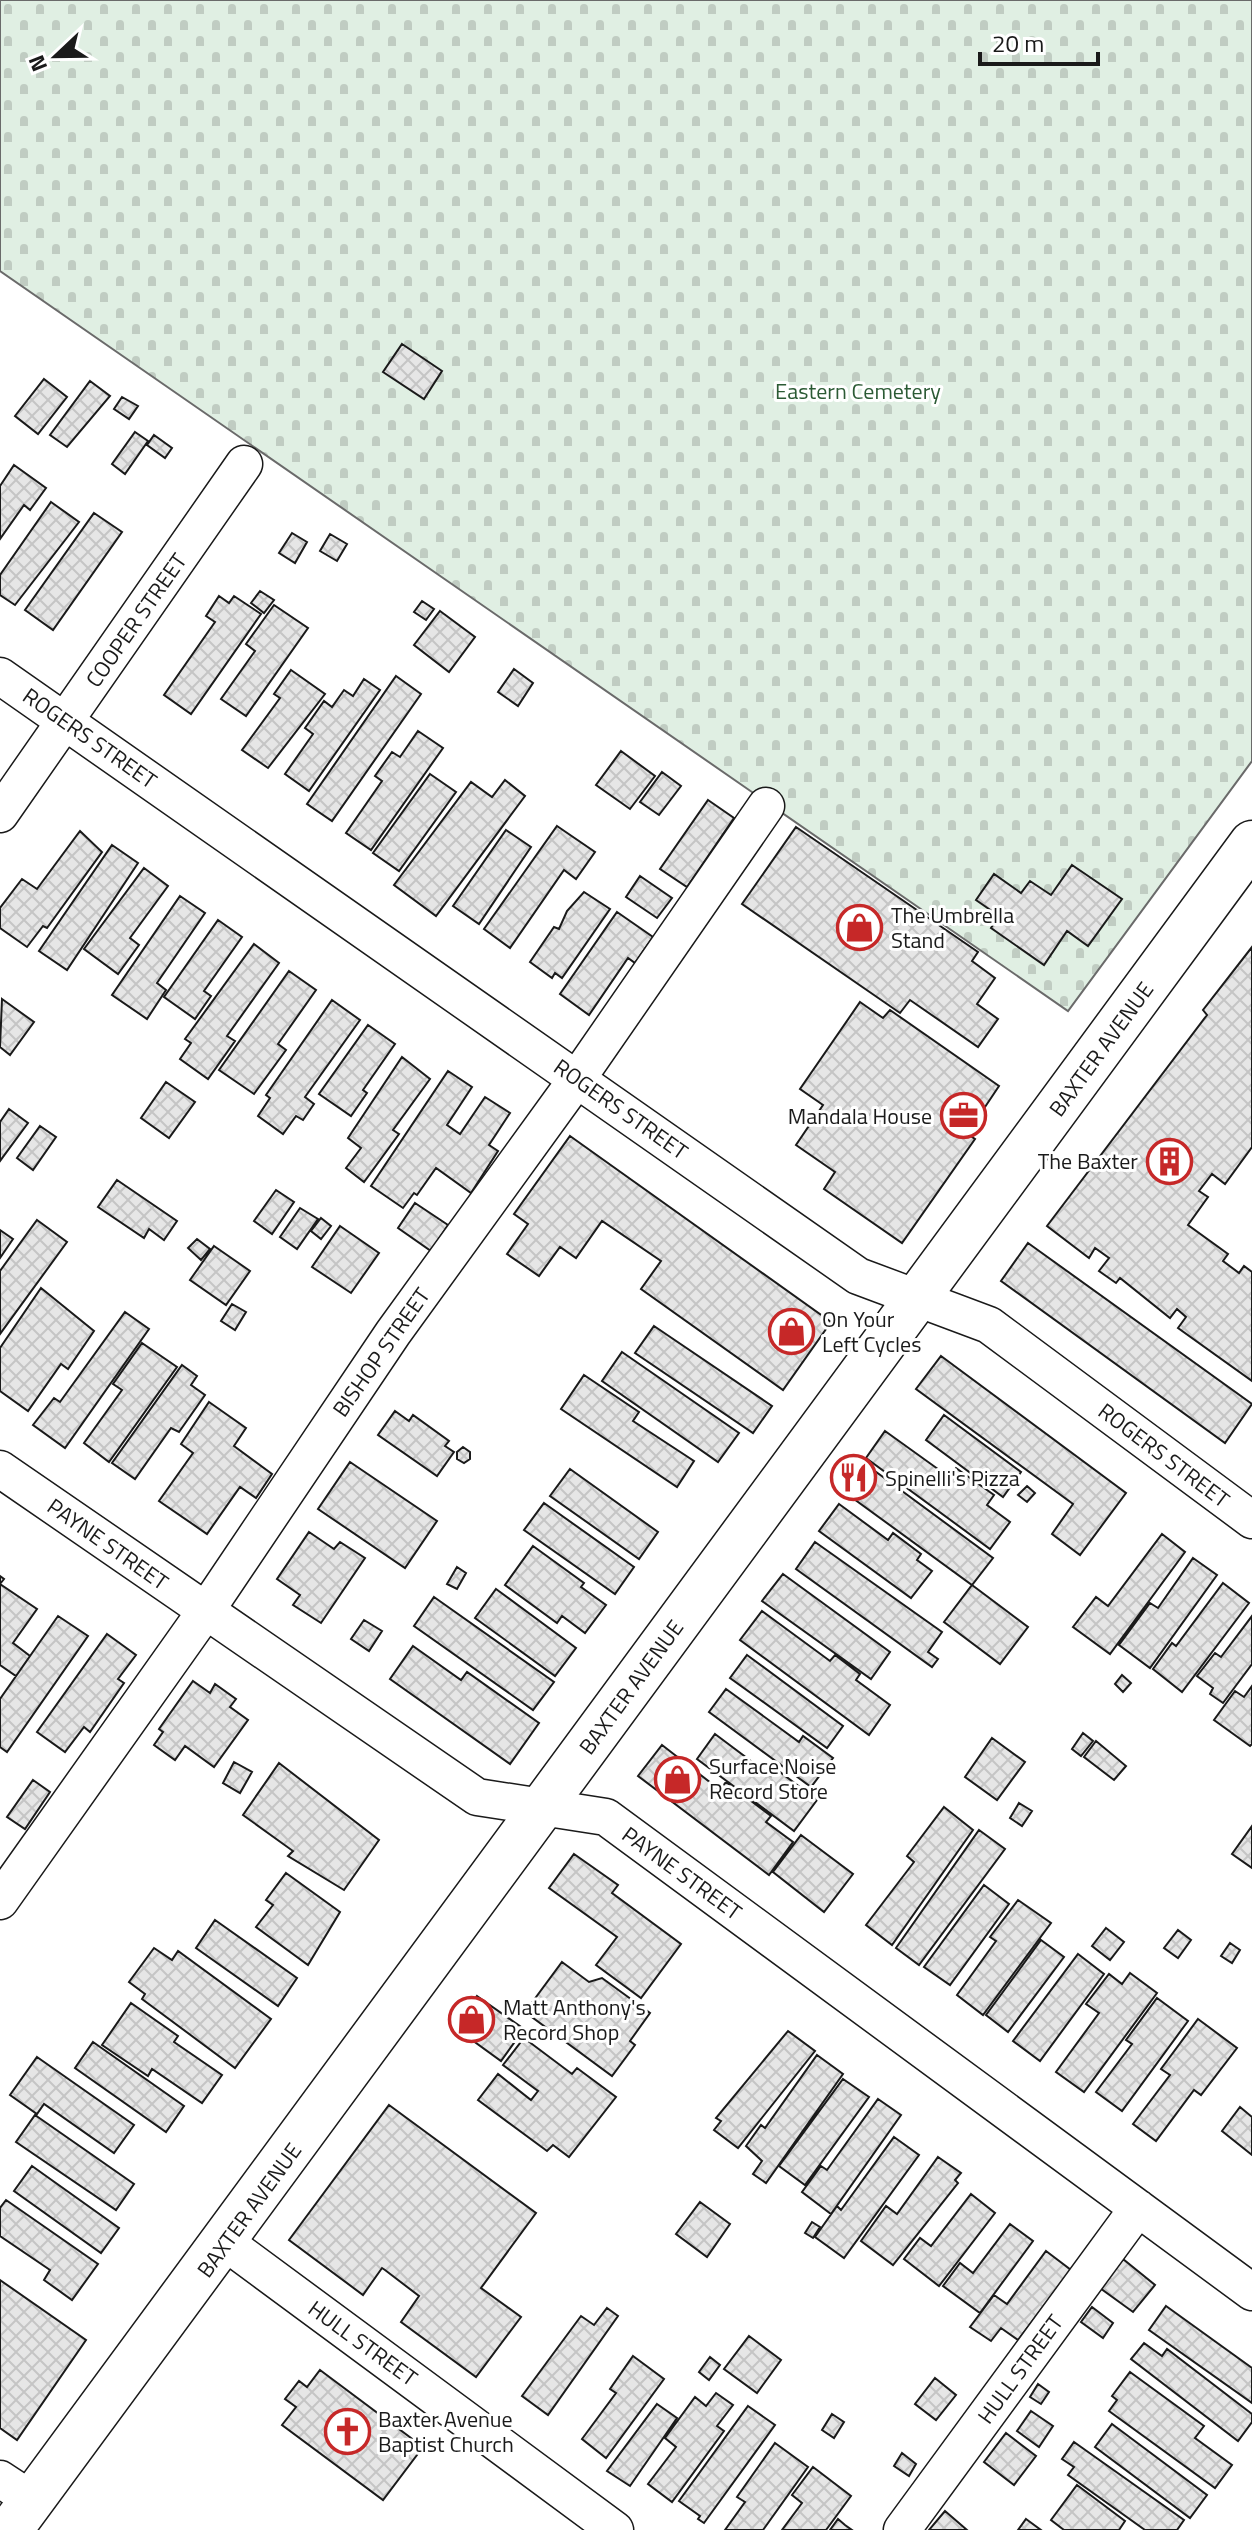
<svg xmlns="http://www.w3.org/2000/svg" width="1252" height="2530" viewBox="0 0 1252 2530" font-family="'Titillium Web',sans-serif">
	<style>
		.cemetery { fill: url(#cemetery-stones); stroke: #6a6a6a; stroke-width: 2 }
		.building { fill: url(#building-cross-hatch); stroke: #1a1a1a; stroke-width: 2 }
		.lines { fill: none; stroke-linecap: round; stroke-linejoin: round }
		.minor-casing { stroke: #1a1a1a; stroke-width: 39 }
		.primary-casing { stroke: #1a1a1a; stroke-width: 47 }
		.minor { stroke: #fff; stroke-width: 36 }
		.primary { stroke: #fff; stroke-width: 44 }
		.labels { text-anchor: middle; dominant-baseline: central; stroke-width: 6; stroke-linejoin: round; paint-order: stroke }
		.park-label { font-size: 22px; fill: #2b5a34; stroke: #fff }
		.street-label { font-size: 22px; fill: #1a1a1a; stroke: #fff }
		.poi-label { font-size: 22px; fill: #1a1a1a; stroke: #fff; text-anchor: start }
	</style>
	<defs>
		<pattern id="cemetery-stones" width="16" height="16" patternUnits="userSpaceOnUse" patternTransform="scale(2)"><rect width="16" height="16" fill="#e0efe3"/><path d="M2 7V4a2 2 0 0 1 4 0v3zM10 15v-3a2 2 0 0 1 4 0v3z" fill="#c0ccc2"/></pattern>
		<pattern id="building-cross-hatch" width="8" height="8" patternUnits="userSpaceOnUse" patternTransform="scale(2)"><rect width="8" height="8" fill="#e6e6e6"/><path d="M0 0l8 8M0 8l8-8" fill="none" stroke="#c5c5c5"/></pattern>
	</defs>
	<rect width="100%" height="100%" fill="#fff"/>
	<!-- cemetery -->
	<path class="cemetery" d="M0 0H1252V761L1068 1011 0 271Z"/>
	<!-- building -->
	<path class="building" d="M402 344 442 371 424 399 383 372Z
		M44 379 67 397 38 434 15 416Z
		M90 381 110 396 67 447 50 435Z
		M122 397 138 406 129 419 114 409Z
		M135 432 148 441 125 474 112 464Z
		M154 435 172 448 165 458 147 445Z
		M14 465 46 488 30 510 24 505 0 539V486Z
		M51 502 79 522 15 605 0 595V575Z
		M94 513 122 532 53 630 25 610Z
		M292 533 307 542 295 563 279 553Z
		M330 534 347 544 337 561 320 551Z
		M260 591 274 600 264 613 251 603Z
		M219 596 229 603 234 596 261 614 191 714 164 695 215 622 206 616Z
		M422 601 434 609 426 620 414 612Z
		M274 605 308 628 246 716 221 699 255 651 246 644Z
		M440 611 475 637 449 672 414 645Z
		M514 669 533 683 518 706 498 692Z
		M291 670 325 694 268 768 242 750 280 698 274 694Z
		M396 676 421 694 332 821 307 804Z
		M364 679 380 690 309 791 285 774 313 734 305 728 324 701 332 707 344 690 353 696Z
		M418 731 443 748 371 850 346 833 382 781 375 776 392 752 400 757Z
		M621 751 655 776 630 809 596 785Z
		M662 772 681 786 659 815 640 802Z
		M430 774 456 792 399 871 373 853Z
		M505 780 525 796 436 916 394 885 471 782 492 797Z
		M708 800 734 818 687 887 660 869Z
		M557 826 595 852 576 879 564 870 510 948 484 929Z
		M796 827 978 952 972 961 995 978 977 1004 998 1019 978 1047 910 1000 900 1013 742 904Z
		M506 830 531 847 479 924 453 906Z
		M80 831 102 852 47 928 43 926 27 947 0 928V908L22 879 37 889Z
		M112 845 138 863 67 970 39 951Z
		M1072 865 1122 899 1088 946 1067 931 1044 965 991 928 999 916 976 900 994 874 1021 893 1030 881 1051 895Z
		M144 868 168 886 130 938 139 945 118 974 84 949Z
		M640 876 672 898 657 918 626 897Z
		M584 892 610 909 562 978 555 973 552 978 530 962 554 927 559 929 567 911Z
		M180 896 205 913 157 983 166 990 147 1019 112 995Z
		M617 912 653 937 635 963 628 958 589 1015 560 994Z
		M218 920 242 937 204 991 211 996 195 1019 164 997Z
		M254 944 279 963 227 1036 235 1041 208 1079 180 1059 191 1043 185 1039Z
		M1252 947V1147L1225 1184 1212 1174 1199 1191 1208 1197 1188 1225 1228 1254 1223 1261 1239 1273 1244 1266 1252 1272V1381L1178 1328 1186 1317 1177 1309 1170 1318 1120 1278 1116 1283 1099 1271 1109 1258 1095 1248 1089 1258 1047 1226 1207 1015 1203 1010Z
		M289 971 316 990 278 1044 286 1050 254 1094 219 1070Z
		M2 999 34 1022 10 1055 0 1047Z
		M332 1000 360 1020 305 1097 314 1104 303 1120 296 1116 283 1134 258 1116 270 1098 266 1095Z
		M860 1002 883 1018 890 1010 999 1086 979 1116 974 1113 962 1130 975 1139 902 1243 824 1189 835 1172 796 1145 823 1105 800 1089Z
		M368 1025 395 1044 363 1090 367 1093 351 1116 319 1094Z
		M402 1057 430 1079 393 1130 399 1134 364 1182 346 1168 361 1148 348 1138Z
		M448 1071 472 1087 447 1125 460 1134 485 1097 510 1113 489 1145 498 1151 471 1193 436 1168 417 1195 414 1193 403 1208 371 1186Z
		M166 1082 195 1102 169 1138 141 1118Z
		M9 1109 28 1123 0 1161V1122Z
		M40 1126 56 1137 33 1170 17 1158Z
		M570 1136 831 1322 783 1390 641 1289 661 1261 602 1221 576 1258 560 1247 539 1276 507 1254 528 1224 514 1214Z
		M117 1180 177 1221 164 1240 149 1229 144 1238 98 1207Z
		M276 1190 294 1202 272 1234 254 1221Z
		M415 1203 448 1225 431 1251 398 1228Z
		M300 1208 318 1219 297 1249 280 1237Z
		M321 1218 331 1226 321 1239 311 1231Z
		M37 1220 67 1242 0 1334V1271Z
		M340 1226 379 1253 351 1293 312 1267Z
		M0 1230 13 1239 0 1258Z
		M197 1239 210 1249 201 1260 188 1248Z
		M1028 1243 1252 1404 1225 1443 1001 1281Z
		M214 1246 250 1271 226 1305 190 1280Z
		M41 1288 94 1331 68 1369 61 1364 28 1411 0 1391V1348Z
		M232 1304 246 1312 235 1330 221 1321Z
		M125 1312 149 1329 65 1448 33 1425 54 1398 60 1402Z
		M654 1326 772 1406 753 1433 635 1353Z
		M142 1343 177 1367 109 1462 84 1443 122 1390 113 1384Z
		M622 1352 739 1433 718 1462 602 1381Z
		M941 1356 1126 1493 1080 1555 1052 1534 1073 1504 916 1389Z
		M182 1365 197 1376 191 1385 205 1395 179 1432 171 1428 135 1479 112 1463Z
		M584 1375 639 1412 633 1421 694 1461 677 1487 561 1409Z
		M209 1402 246 1428 234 1446 272 1474 256 1498 240 1487 207 1534 159 1501 193 1453 181 1444Z
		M395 1411 409 1421 413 1415 449 1441 445 1446 454 1452 437 1476 378 1435Z
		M944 1415 1021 1472 1003 1497 926 1440Z
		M885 1431 949 1477 956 1468 994 1495 987 1505 1010 1522 990 1549 866 1458Z
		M463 1447 470 1452V1459L464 1463 457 1459V1452Z
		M350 1462 437 1521 405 1568 318 1509Z
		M864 1463 993 1558 972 1585 843 1491Z
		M570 1469 658 1532 639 1559 550 1496Z
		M1027 1486 1035 1493 1027 1502 1018 1495Z
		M544 1503 634 1567 615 1594 524 1530Z
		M839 1504 888 1540 893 1533 921 1554 917 1560 932 1571 911 1598 819 1531Z
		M309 1532 334 1549 340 1542 365 1558 321 1623 293 1605 300 1595 277 1579Z
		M1162 1534 1185 1552 1110 1654 1073 1627 1096 1597 1108 1606Z
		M815 1542 942 1632 928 1652 938 1659 932 1667 796 1569Z
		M533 1546 584 1583 581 1587 606 1605 585 1633 562 1616 557 1623 505 1585Z
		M1193 1558 1217 1575 1150 1668 1119 1645 1150 1603 1158 1608Z
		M457 1567 466 1573 457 1589 447 1584Z
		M783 1574 890 1652 871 1679 762 1601Z
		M0 1576 4 1579 0 1584 37 1609 13 1643 30 1656 16 1676 0 1665Z
		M1223 1583 1249 1603 1182 1692 1153 1669 1172 1643 1176 1646Z
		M972 1585 1028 1627 1000 1664 944 1622Z
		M496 1589 576 1648 555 1676 475 1618Z
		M434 1597 554 1682 533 1710 414 1626Z
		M762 1611 830 1661 835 1655 860 1674 856 1680 890 1705 869 1735 740 1640Z
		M58 1616 88 1636 7 1752 0 1747V1699Z
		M1252 1616V1664L1223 1703 1210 1694 1213 1688 1197 1676 1215 1653 1221 1657Z
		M364 1620 382 1631 369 1651 351 1639Z
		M107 1634 136 1655 118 1679 124 1683 90 1732 84 1727 65 1752 37 1732Z
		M413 1646 461 1680 467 1672 539 1723 510 1764 390 1679Z
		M747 1655 843 1726 827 1748 730 1678Z
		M1122 1675 1131 1683 1123 1692 1115 1684Z
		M193 1681 210 1693 215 1684 236 1699 230 1707 248 1720 214 1767 185 1746 175 1760 154 1745 163 1732 159 1729Z
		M1252 1686V1744L1250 1746 1214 1720 1235 1691 1244 1697Z
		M726 1689 799 1742 803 1736 833 1758 811 1787 709 1712Z
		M1083 1733 1093 1741 1081 1756 1072 1749Z
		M715 1734 771 1776 776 1769 817 1800 794 1831 697 1759Z
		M992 1738 1025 1762 997 1800 965 1777Z
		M1096 1741 1126 1766 1114 1780 1084 1757Z
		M662 1745 720 1790 726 1782 771 1816 766 1822 793 1842 769 1875 638 1776Z
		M234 1762 252 1772 240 1793 223 1783Z
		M279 1763 379 1840 344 1890 288 1856 293 1851 243 1815Z
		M33 1780 50 1792 25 1829 7 1817Z
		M1019 1803 1032 1811 1022 1826 1010 1818Z
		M944 1807 973 1830 892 1945 866 1925 914 1862 907 1856Z
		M1252 1826V1868L1232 1854Z
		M979 1830 1005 1849 919 1965 896 1948Z
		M801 1835 853 1874 824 1912 773 1872Z
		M574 1854 618 1885 612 1893 681 1944 641 1998 596 1965 617 1937 549 1888Z
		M286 1873 340 1912 308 1965 256 1927 273 1905 266 1900Z
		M984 1885 1009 1904 950 1985 924 1967Z
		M1018 1900 1051 1923 983 2015 957 1995 996 1941 990 1937Z
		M215 1920 297 1978 278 2006 196 1948Z
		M1106 1928 1124 1942 1110 1960 1092 1946Z
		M1178 1930 1191 1940 1178 1958 1164 1948Z
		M1041 1940 1064 1957 1008 2032 986 2015Z
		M1230 1943 1240 1950 1232 1963 1221 1956Z
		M154 1948 172 1960 178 1951 271 2019 235 2068 142 1999 145 1994 129 1982Z
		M1078 1954 1104 1974 1040 2061 1013 2041Z
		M562 1962 589 1982 602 1978 650 2013 630 2041 635 2045 612 2076 525 2012Z
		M1130 1973 1157 1993 1084 2092 1056 2072 1099 2013 1086 2004 1109 1974 1122 1984Z
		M477 1996 524 2029 501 2061 454 2027Z
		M1157 1998 1188 2021 1122 2111 1096 2092 1132 2044 1126 2040Z
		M131 2003 178 2036 174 2042 222 2075 202 2103 152 2069 148 2076 102 2045Z
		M1198 2019 1237 2048 1201 2095 1194 2090 1156 2141 1133 2124 1170 2075 1161 2069Z
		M788 2031 815 2051 738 2148 714 2130 721 2121 716 2118Z
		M524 2038 572 2074 577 2068 616 2097 569 2157 553 2145 547 2151 478 2100 498 2074 531 2100 538 2091 503 2065Z
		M93 2042 184 2106 166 2132 75 2068Z
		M817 2055 843 2074 766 2183 753 2174 762 2161 746 2146 761 2125 765 2128Z
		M37 2057 134 2125 114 2153 44 2104 37 2114 10 2095Z
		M843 2079 869 2097 805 2185 779 2166Z
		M878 2099 901 2115 831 2214 802 2192 821 2166 827 2170Z
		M389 2105 536 2213 481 2288 521 2317 476 2377 401 2322 419 2296 385 2270 382 2268 363 2295 289 2240Z
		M1240 2107 1252 2117V2155L1222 2131Z
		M35 2115 134 2184 116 2210 16 2142Z
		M894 2137 919 2155 844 2258 815 2237 837 2206 841 2210Z
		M938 2157 961 2173 955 2180 958 2183 893 2265 861 2241 886 2206 897 2214Z
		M32 2166 119 2228 101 2253 14 2191Z
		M971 2194 995 2213 939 2286 904 2259 920 2238 931 2246Z
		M6 2200 98 2264 72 2300 44 2280 50 2270 0 2236V2208Z
		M700 2202 730 2224 707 2257 676 2234Z
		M812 2222 820 2227 813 2238 805 2233Z
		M1010 2224 1033 2241 980 2313 943 2286 960 2263 973 2273Z
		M1046 2251 1071 2270 1018 2340 1001 2328 991 2341 970 2327 994 2295 1007 2304Z
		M1123 2259 1155 2285 1133 2312 1100 2288Z
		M0 2280 86 2340 17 2440 0 2428Z
		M1166 2306 1252 2368V2403L1149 2330Z
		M1092 2307 1113 2323 1103 2338 1081 2322Z
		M607 2308 618 2316 548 2415 522 2396 581 2316 594 2325Z
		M749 2336 781 2360 757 2393 724 2369Z
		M1144 2343 1162 2356 1167 2349 1252 2414V2422L1238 2441 1131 2359Z
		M633 2356 664 2379 606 2458 582 2439 616 2393 610 2389Z
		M710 2357 720 2365 709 2380 699 2372Z
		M320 2370 423 2447 383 2500 282 2425 296 2407 285 2399 299 2381 307 2387Z
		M1130 2372 1204 2426 1195 2438 1232 2465 1215 2488 1109 2411 1117 2400 1112 2396Z
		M935 2378 956 2395 936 2420 915 2404Z
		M1038 2384 1049 2392 1041 2404 1030 2397Z
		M716 2393 733 2405 717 2426 724 2431 672 2502 648 2484 676 2447 665 2438 695 2397 706 2406Z
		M657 2404 677 2418 630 2486 607 2471Z
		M748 2406 775 2425 704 2523 698 2519 700 2516 679 2501Z
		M1031 2411 1053 2426 1039 2447 1017 2431Z
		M832 2414 844 2422 834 2438 822 2430Z
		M1112 2424 1207 2495 1190 2518 1095 2447Z
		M1006 2433 1036 2456 1014 2485 984 2462Z
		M1074 2442 1184 2520 1177 2530H1145L1068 2475 1074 2467 1062 2459Z
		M775 2443 808 2467 763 2530H725L745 2502 737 2497Z
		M902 2453 916 2464 909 2476 894 2466Z
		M813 2467 851 2496 826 2530H782L802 2503 792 2495Z
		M1077 2485 1125 2521 1119 2530H1064L1051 2520Z
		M945 2511 967 2530H929Z
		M838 2519 845 2525 852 2530H830Z
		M1026 2519 1041 2530H1018Z"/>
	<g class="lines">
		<defs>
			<path id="minor" d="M0 676 858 1276 989 1325 1252 1520
				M0 814 244 464
				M0 1469 477 1797 606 1817 1252 2292
				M0 1901 205 1612 393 1333 577 1079 766 806
				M225 2242 615 2530
				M0 2479 32 2500
				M902 2530 1138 2208"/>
			<path id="primary" d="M10 2530 1252 843"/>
		</defs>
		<!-- minor casing -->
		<use href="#minor" class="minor-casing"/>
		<!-- primary casing -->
		<use href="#primary" class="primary-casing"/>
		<!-- minor -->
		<use href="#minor" class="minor"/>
		<!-- primary -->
		<use href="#primary" class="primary"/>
	</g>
	<!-- icons -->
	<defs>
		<symbol id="shop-ring" viewBox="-11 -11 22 22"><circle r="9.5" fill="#fff" stroke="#c62828" stroke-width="1.5"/><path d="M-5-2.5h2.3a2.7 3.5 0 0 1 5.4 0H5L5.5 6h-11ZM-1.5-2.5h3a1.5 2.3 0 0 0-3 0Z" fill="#c62828"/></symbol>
		<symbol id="office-ring" viewBox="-11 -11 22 22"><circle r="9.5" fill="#fff" stroke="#c62828" stroke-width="1.5"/><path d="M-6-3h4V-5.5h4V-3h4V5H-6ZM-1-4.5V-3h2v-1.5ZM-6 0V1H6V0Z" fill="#c62828"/></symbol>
		<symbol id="building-ring" viewBox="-11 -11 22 22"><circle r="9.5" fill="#fff" stroke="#c62828" stroke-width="1.5"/><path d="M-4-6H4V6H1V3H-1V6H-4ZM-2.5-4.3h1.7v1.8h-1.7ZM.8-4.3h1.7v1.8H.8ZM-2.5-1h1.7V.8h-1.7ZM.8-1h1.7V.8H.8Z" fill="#c62828"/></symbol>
		<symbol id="restaurant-ring" viewBox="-11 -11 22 22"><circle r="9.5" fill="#fff" stroke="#c62828" stroke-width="1.5"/><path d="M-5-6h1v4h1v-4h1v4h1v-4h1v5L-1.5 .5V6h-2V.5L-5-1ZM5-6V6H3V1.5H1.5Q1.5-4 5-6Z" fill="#c62828"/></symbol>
		<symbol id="church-ring" viewBox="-11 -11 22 22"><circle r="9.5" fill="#fff" stroke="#c62828" stroke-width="1.5"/><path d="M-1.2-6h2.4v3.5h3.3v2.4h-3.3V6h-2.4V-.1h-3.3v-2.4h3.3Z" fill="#c62828"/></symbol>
	</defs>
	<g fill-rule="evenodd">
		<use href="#shop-ring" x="834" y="902" width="51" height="51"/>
		<use href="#office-ring" x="938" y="1090" width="51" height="51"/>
		<use href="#building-ring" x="1144" y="1136" width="51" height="51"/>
		<use href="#shop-ring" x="766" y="1306" width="51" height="51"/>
		<use href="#restaurant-ring" x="828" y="1452" width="51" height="51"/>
		<use href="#shop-ring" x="652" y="1754" width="51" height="51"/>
		<use href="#shop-ring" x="446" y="1994" width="51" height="51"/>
		<use href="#church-ring" x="322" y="2406" width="51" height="51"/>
	</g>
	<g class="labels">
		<!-- park labels -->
		<g class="park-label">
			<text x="858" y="391">Eastern Cemetery</text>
		</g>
		<!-- street labels -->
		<g class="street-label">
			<text transform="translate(136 620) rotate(-55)">COOPER STREET</text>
			<text transform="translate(90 738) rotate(35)">ROGERS STREET</text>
			<text transform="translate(1101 1049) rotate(-54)">BAXTER AVENUE</text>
			<text transform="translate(621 1109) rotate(35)">ROGERS STREET</text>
			<text transform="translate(381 1352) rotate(-55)">BISHOP STREET</text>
			<text transform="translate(1164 1455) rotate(37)">ROGERS STREET</text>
			<text transform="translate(108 1544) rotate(35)">PAYNE STREET</text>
			<text transform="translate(631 1687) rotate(-54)">BAXTER AVENUE</text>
			<text transform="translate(682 1873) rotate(36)">PAYNE STREET</text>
			<text transform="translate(249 2210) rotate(-54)">BAXTER AVENUE</text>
			<text transform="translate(363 2343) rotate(36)">HULL STREET</text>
			<text transform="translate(1020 2369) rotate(-54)">HULL STREET</text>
		</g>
		<!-- poi labels -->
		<g class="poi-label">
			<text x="891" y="915">The Umbrella<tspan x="891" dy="25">Stand</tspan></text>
			<text x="932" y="1116" text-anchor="end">Mandala House</text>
			<text x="1138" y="1161" text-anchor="end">The Baxter</text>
			<text x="822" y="1319">On Your<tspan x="822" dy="25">Left Cycles</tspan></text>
			<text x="885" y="1478">Spinelli's Pizza</text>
			<text x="709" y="1766">Surface Noise<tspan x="709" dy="25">Record Store</tspan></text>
			<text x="503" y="2007">Matt Anthony's<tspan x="503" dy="25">Record Shop</tspan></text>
			<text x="378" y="2419">Baxter Avenue<tspan x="378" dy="25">Baptist Church</tspan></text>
		</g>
	</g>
	<!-- north arrow -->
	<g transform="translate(56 56) rotate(248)" stroke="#ffffff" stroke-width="6" paint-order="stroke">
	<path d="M0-6L14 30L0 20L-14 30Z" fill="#1a1a1a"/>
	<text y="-12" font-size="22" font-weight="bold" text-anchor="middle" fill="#1a1a1a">N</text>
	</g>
	<!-- scale -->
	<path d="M980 52v12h118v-12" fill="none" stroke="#1a1a1a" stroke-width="4"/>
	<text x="992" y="52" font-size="24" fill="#1a1a1a" stroke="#ffffff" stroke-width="6" paint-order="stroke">20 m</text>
</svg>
